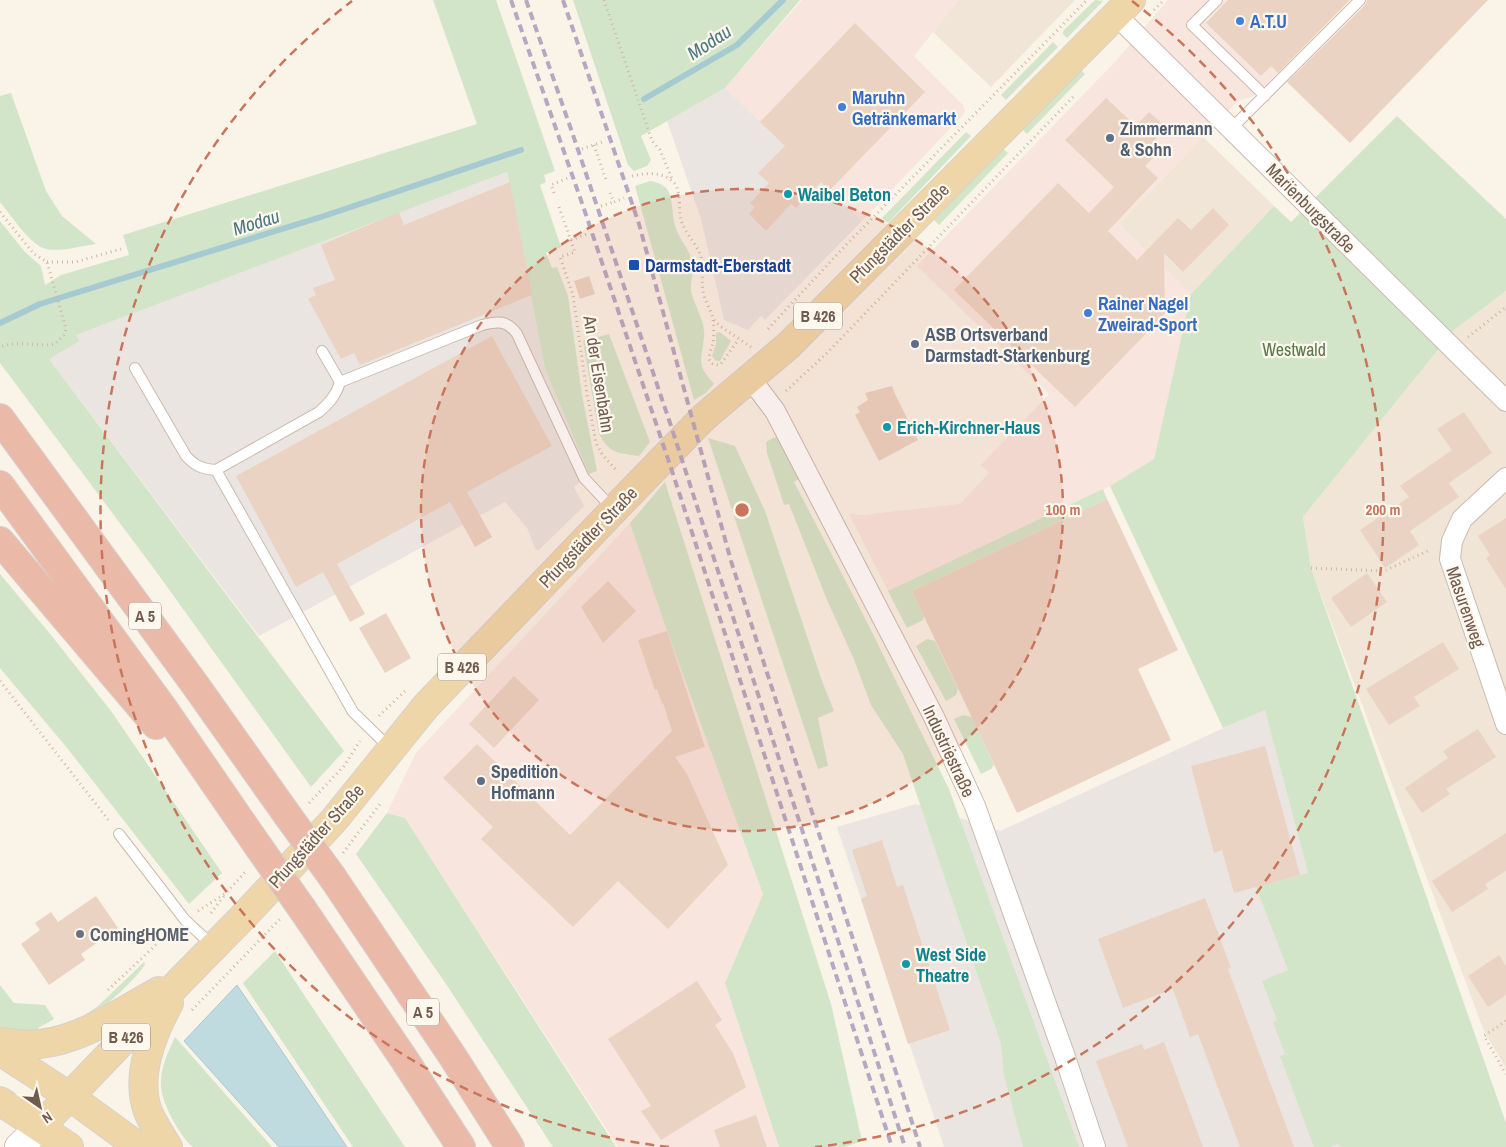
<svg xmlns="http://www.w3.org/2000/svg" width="1506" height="1147" viewBox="0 0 1506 1147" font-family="'Archivo Narrow',sans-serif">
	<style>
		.residential { fill: #f0e5d7 }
		.commercial { fill: #f8e5dd }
		.industrial { fill: #eae5e1 }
		.green { fill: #d3e5c8 }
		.water { fill: #bfdbe0; stroke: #a6cad1 }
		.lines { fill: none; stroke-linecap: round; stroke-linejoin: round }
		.stream { stroke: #a6cad1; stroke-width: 6 }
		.building { fill: #ebd3c3 }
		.lane-casing { stroke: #cabbaf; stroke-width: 12 }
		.street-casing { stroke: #cabbaf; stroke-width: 22 }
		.secondary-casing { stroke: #cebdb0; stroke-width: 30 }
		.primary-casing { stroke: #d7d1ce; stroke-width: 30 }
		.highway-casing { stroke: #d7d1ce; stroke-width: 30 }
		.path { stroke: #d0b7a6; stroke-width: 3; stroke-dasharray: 1 4; stroke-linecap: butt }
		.lane { stroke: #fff; stroke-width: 10 }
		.street { stroke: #fff; stroke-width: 20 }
		.secondary { stroke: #fff; stroke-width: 28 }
		.primary { stroke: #efd6a9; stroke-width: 28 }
		.highway { stroke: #ebb9a7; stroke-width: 28 }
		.rail { stroke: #b6a7c2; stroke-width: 4; stroke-dasharray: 8 5; stroke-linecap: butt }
		.highway-bridge-casing { stroke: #d7d1ce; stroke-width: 30; stroke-linecap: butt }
		.highway-bridge { stroke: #ebb9a7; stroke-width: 28 }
		.ring { fill: none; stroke: #c9755c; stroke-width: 2.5; stroke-dasharray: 9 6 }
		.shop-dot { fill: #3f7fe0; stroke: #fdf7ed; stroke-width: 2 }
		.service-dot { fill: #5c6f8a; stroke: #fdf7ed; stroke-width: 2 }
		.culture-dot { fill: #0f9aa8; stroke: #fdf7ed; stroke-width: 2 }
		.transit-dot { fill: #1a4fb4; stroke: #fdf7ed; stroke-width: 2 }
		.worship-dot { fill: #6b7280; stroke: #fdf7ed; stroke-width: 2 }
		.labels { text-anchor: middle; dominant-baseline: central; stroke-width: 4.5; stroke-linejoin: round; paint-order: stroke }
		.shield { fill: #fdf7ed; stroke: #9a8a7e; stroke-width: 1 }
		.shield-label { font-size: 16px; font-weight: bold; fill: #705b4f }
		.shop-label { font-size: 18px; font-weight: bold; fill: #366cbe; stroke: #fdf7ed; text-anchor: start }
		.service-label { font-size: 18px; font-weight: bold; fill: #4e5e75; stroke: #fdf7ed; text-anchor: start }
		.culture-label { font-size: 18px; font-weight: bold; fill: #0d838f; stroke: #fdf7ed; text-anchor: start }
		.street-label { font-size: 18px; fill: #705b4f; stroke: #fdf7ed }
		.transit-label { font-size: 18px; font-weight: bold; fill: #164399; stroke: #fdf7ed; text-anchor: start }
		.park-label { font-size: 18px; fill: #597a4c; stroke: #fdf7ed }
		.worship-label { font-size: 18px; font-weight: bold; fill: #5b616d; stroke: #fdf7ed; text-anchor: start }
		.water-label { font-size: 19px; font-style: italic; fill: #4c7780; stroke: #fdf7ed }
		.centre { fill: #c9755c; stroke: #fdf7ed; stroke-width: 2.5 }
		.ring-label { font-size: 15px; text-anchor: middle; font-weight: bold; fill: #c9755c; stroke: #fdf7ed; stroke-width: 4.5; stroke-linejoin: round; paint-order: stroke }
	</style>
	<rect width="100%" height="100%" fill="#f9f3e8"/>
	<!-- residential -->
	<path class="residential" d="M958 0H1075L991 87 933 32Z
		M1203 137 1274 206 1191 294 1119 224Z
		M1506 291V1068L1484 1031 1311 568 1303 517 1454 330Z"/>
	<!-- commercial -->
	<path class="commercial" d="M802 0H958L914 56 963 105 965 111 962 116 862 221 725 88Z
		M1168 0H1348L1263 88 1251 97 1238 101 1119 224 1191 294 1154 459 1110 486 888 591 849 514 863 515 960 504 989 473 981 465 1049 394 917 266 1116 61Z
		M631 522 667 631 763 894 725 983 779 1147H618L405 818 387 813 416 753Z"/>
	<!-- industrial -->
	<path class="industrial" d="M725 88 862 221 765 320 761 316 748 330 724 320 701 219 667 121Z
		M507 172 545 369 589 474 574 487 584 506 538 551 535 548 527 528 505 502 259 636 49 359 80 341 76 335Z
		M1265 709 1380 1147H944L837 827 916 804 1000 831Z"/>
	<!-- green -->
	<path class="green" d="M433 0H496L555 171 544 175 546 182 540 185 561 247 546 253 552 268 557 267 568 296 582 395 597 471 589 474 545 369 507 172 76 335 80 341 49 359 344 751 311 787 155 570 0 363V221L25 252 41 266 45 285 61 275 129 255 123 235 477 124Z
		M573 0H800L725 88 641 136 651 160 647 166 634 171 628 165Z
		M1095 0 1103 1 1067 38 1063 34V31Z
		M1053 42 1058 47 1006 100 1001 95Z
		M1080 69 1085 74 1027 134 1022 129Z
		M11 93 46 191 62 216 96 244C81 246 61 252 46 249 31 246 10 214 0 202V96Z
		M1397 116 1506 219V291L1454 330 1303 517 1311 568 1506 1123V1147H1342L1338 1144 1330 1147H1314L1280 1056 1285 1054 1273 1022 1277 1020 1262 981 1288 970 1256 887 1308 873 1265 710 1223 728 1110 486 1154 459 1191 294 1274 206 1291 222Z
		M966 132 971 136 888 223 882 218Z
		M1003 149 1008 153 939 225 934 220Z
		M650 181C657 182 662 184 667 189 673 197 672 216 675 226 679 240 691 250 693 265 694 273 690 281 691 291 694 305 703 317 704 331 705 336 703 341 703 346 699 367 701 368 714 384L706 393 694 400 635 186Z
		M720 332 731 341 720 361C716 362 714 359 712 356L716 344V333Z
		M609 334 650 442 639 456C618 453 610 454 599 434L583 341Z
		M778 437 800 478 794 482 868 624 949 789 1079 1147H1023L1004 1075 1001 1044 903 754 871 705 853 657 827 600 789 504 784 505 767 453 766 442 773 438Z
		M708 438 735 446 765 511 822 681 834 711 818 718 828 766 818 769Z
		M665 482 831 1004 862 1141 845 1147H779L725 983 763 894 667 631 630 523Z
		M1103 489 1107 499 912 591 924 616 923 620 907 628 888 591Z
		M0 574 51 635 111 711 222 873 189 904 68 749 0 668Z
		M927 639 935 641 958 689 956 695 946 701 916 646Z
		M963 715 972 717 994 765 991 769 981 774 954 719Z
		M387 813 405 818 616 1147H553L446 984 356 854Z
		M275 951 405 1147H353L243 983Z
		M144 962 145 963C144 972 102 1010 92 1015 83 1020 72 1023 62 1026L82 1017 98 1006Z
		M0 985 14 1003 45 1005 54 1019 38 1028 37 1035 0 1031Z
		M175 1037 272 1147H193C180 1137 161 1102 161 1085 160 1069 168 1052 175 1037Z"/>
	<!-- water -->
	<path class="water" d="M237 985 347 1147H279L184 1041Z"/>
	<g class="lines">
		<!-- stream -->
		<path class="stream" d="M644 99 737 45 783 0
			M0 323 40 304 324 216 521 150"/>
	</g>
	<!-- building -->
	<path class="building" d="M1228 0H1350L1278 73 1271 66 1261 76 1206 23Z
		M1367 0H1488L1350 143 1287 82 1365 5Z
		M855 23 925 92 830 190 821 182 796 208 791 204 766 231 749 214 755 207 750 203 769 183 758 173 785 146 760 122Z
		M1106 98 1136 126 1149 112 1167 128 1153 142 1161 150 1145 166 1158 178 1108 231 1137 260 1178 218 1191 230 1213 208 1229 225 1183 272 1164 253 1165 314 1075 407 954 290 1058 183 1089 213 1114 187 1065 140Z
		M510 182 532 295 360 365 354 353 341 359 308 299 316 295 313 288 335 280 321 245 399 212 404 225Z
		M589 276 595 294 580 299 574 281Z
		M492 336 552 446 467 492 492 537 475 547 450 502 337 564 365 614 350 622 323 572 296 587 236 476Z
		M892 386 895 394 918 440 879 461 855 415 860 412 857 407 868 400 865 393Z
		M1464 412 1492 453 1449 483 1459 497 1410 531 1419 545 1385 568 1360 530 1409 497 1400 486 1452 450 1437 429Z
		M1107 499 1178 650 1138 669 1171 740 1017 813 912 591Z
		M1506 518V589L1486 558 1490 555 1478 536Z
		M1367 573 1387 602 1351 627 1331 598Z
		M608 581 636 611 603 643 581 607Z
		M386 613 411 658 385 673 359 628Z
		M667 631 705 747 675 757 687 774 728 865 668 929 618 881 573 927 481 839 493 827 443 778 477 744 570 835 672 731 663 703 662 704 657 689 655 690 638 640Z
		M1443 642 1459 669 1414 697 1420 706 1389 725 1366 689Z
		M514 676 539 700 494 748 469 724Z
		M1478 729 1496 757 1446 789 1450 794 1422 813 1405 788 1448 758 1443 751Z
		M1265 746 1300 875 1234 893 1222 850 1214 853 1191 766Z
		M1506 833V871L1485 884 1488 889 1452 912 1432 881Z
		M882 840 897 887 903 885 950 1030 908 1044 861 899 867 896 852 850Z
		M96 896 118 928 81 954 85 960 49 985 21 944 40 930 35 923 51 912 58 922Z
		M1205 898 1231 968 1228 969 1294 1147H1240L1198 1034 1190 1037 1173 989 1123 1008 1098 939Z
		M1499 955 1506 966V995L1488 1007 1468 976Z
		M697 981 722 1020 715 1025 733 1053 746 1087 661 1140 641 1111 651 1106 608 1039Z
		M1164 1042 1203 1147H1128L1096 1061 1142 1044 1144 1050Z
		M756 1115 767 1147H720L714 1130Z"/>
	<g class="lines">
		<defs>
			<path id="lane" d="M1217 0 1192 25 1265 96
				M1231 129 1360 0
				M322 351 340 382C336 396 329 403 319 412L216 470 353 712 390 748
				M135 368 186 456C195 466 202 469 216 470
				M340 382 482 325C498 321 507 320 517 334L584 478 613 509
				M119 834 185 920 213 946"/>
			<path id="street" d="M1116 15 1506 401
				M750 378 775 411 934 717 975 806 1065 1057 1095 1147
				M1506 478 1462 519 1452 541 1450 559 1506 724"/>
			<path id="secondary" d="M19 1147 40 1127"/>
			<path id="primary" d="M0 1042C13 1043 26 1046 39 1044 82 1040 122 1011 159 991
				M0 1051 69 1096 139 1147
				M0 1101 69 1147
				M40 1127 183 978 242 918 334 820 426 706 634 489 703 418 789 345 1131 0
				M168 1147C161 1136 154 1125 149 1114 134 1079 152 1034 169 1003"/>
			<path id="highway" d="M0 418 196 686 288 816
				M0 485 163 708 258 846
				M0 541 156 725
				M333 878 453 1057 510 1147
				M303 910 404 1059 461 1147"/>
		</defs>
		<!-- lane casing -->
		<use href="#lane" class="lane-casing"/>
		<!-- street casing -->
		<use href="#street" class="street-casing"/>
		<!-- secondary casing -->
		<use href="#secondary" class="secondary-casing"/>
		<!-- primary casing -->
		<use href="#primary" class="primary-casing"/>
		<!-- highway casing -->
		<use href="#highway" class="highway-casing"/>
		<!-- path -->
		<path class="path" d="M604 0 652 141 660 150 673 181
			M1154 10 1164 0
			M594 145 606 180
			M582 149 605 141
			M632 176C646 173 660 171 672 181 682 188 678 209 681 220 685 233 695 242 700 254 705 267 700 281 704 295 706 304 712 311 713 320 714 326 714 336 713 343 711 351 703 366 720 365L739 339
			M554 193 551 185 568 178
			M610 193 614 202 624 198
			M601 206 614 202
			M559 207 575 252 560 257 573 295 587 394 596 443 602 454 618 472
			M0 212 34 254 47 262 66 329 64 335 55 344C37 347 19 340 0 347
			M571 240 587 234
			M47 262H75L121 249
			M714 320 720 326 751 347
			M768 329 845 246 1087 0
			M1468 337 1506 307
			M786 391 828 352 1073 97
			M1311 568 1384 571 1430 550
			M0 681 110 822
			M379 716 405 691
			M309 803 344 766 360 741
			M343 853 380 804
			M198 911 226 893 247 870
			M211 913 224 896
			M108 990 159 942 174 930
			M192 1010 280 919
			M1506 1021 1484 1036 1506 1074"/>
		<!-- lane -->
		<use href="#lane" class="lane"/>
		<!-- street -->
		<use href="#street" class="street"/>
		<!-- secondary -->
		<use href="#secondary" class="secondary"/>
		<!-- primary -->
		<use href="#primary" class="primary"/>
		<!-- highway -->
		<use href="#highway" class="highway"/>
		<!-- rail -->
		<path class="rail" d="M511 0 583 206 673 474 892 1147
			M526 0 572 132 670 423 905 1147
			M563 0 639 224 731 561 920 1147"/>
		<defs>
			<path id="highway-bridge" d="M288 816 333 878
				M258 846 303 910"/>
		</defs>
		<!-- highway-bridge casing -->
		<use href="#highway-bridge" class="highway-bridge-casing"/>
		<!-- highway-bridge -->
		<use href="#highway-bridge" class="highway-bridge"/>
	</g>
	<!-- distance rings -->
	<circle cx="742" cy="510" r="321" fill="#c9755c" fill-opacity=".12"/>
	<g class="ring">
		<circle cx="742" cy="510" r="321"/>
		<path d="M669 1147A641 641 0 0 1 352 1M1132 1A641 641 0 0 1 815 1147"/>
	</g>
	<!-- markers -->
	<g class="shop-dot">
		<circle cx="1240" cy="21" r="5"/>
		<circle cx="842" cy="107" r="5"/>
		<circle cx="1088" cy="313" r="5"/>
	</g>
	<g class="service-dot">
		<circle cx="1110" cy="138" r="5"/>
		<circle cx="915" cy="344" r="5"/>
		<circle cx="481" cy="781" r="5"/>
	</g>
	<g class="culture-dot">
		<circle cx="788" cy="194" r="5"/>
		<circle cx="887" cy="427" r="5"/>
		<circle cx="906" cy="964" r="5"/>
	</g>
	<rect class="transit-dot" x="628" y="259" width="12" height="12" rx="2.5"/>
	<circle class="worship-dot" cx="80" cy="934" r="5"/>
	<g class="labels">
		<!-- shield labels -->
		<g class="shield">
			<rect x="794" y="302.5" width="48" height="27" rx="4"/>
			<rect x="129" y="602.5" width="32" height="27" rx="4"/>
			<rect x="438" y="653.5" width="48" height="27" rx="4"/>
			<rect x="407" y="998.5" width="32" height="27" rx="4"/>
			<rect x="102" y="1023.5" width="48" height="27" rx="4"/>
		</g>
		<g class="shield-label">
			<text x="818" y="316">B 426</text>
			<text x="145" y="616">A 5</text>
			<text x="462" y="667">B 426</text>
			<text x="423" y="1012">A 5</text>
			<text x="126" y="1037">B 426</text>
		</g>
		<!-- shop labels -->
		<g class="shop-label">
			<text x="1250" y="21">A.T.U</text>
			<text x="852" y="97">Maruhn<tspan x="852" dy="21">Getränkemarkt</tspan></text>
			<text x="1098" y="303">Rainer Nagel<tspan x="1098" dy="21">Zweirad-Sport</tspan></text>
		</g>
		<!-- service labels -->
		<g class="service-label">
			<text x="1120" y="128">Zimmermann<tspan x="1120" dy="21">&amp; Sohn</tspan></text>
			<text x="925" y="334">ASB Ortsverband<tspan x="925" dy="21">Darmstadt-Starkenburg</tspan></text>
			<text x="491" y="771">Spedition<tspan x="491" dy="21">Hofmann</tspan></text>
		</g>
		<!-- culture labels -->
		<g class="culture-label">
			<text x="798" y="194">Waibel Beton</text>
			<text x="897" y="427">Erich-Kirchner-Haus</text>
			<text x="916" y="954">West Side<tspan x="916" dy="21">Theatre</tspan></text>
		</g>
		<!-- street labels -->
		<g class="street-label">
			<text transform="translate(1311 208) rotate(45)">Marienburgstraße</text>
			<text transform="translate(899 233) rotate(-45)">Pfungstädter Straße</text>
			<text transform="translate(599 374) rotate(81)">An der Eisenbahn</text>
			<text transform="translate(588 537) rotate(-46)">Pfungstädter Straße</text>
			<text transform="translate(1466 607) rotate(71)">Masurenweg</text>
			<text transform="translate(949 751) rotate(65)">Industriestraße</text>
			<text transform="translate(316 836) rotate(-48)">Pfungstädter Straße</text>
		</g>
		<!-- transit labels -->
		<g class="transit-label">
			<text x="645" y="265">Darmstadt-Eberstadt</text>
		</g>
		<!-- park labels -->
		<g class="park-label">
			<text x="1294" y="349">Westwald</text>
		</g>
		<!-- worship labels -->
		<g class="worship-label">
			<text x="90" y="934">ComingHOME</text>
		</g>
		<!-- water labels -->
		<g class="water-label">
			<text transform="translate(709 42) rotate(-33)">Modau</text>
			<text transform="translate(256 222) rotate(-17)">Modau</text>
		</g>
	</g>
	<circle cx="742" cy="510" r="8" class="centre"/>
	<g class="ring-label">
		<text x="1063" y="515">100 m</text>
		<text x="1383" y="515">200 m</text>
	</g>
	<!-- north arrow -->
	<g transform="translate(40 1107) rotate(146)" stroke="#fdf7ed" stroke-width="4" paint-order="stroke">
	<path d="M0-4L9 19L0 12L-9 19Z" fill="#705b4f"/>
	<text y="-8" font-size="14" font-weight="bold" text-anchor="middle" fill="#705b4f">N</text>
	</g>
</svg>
